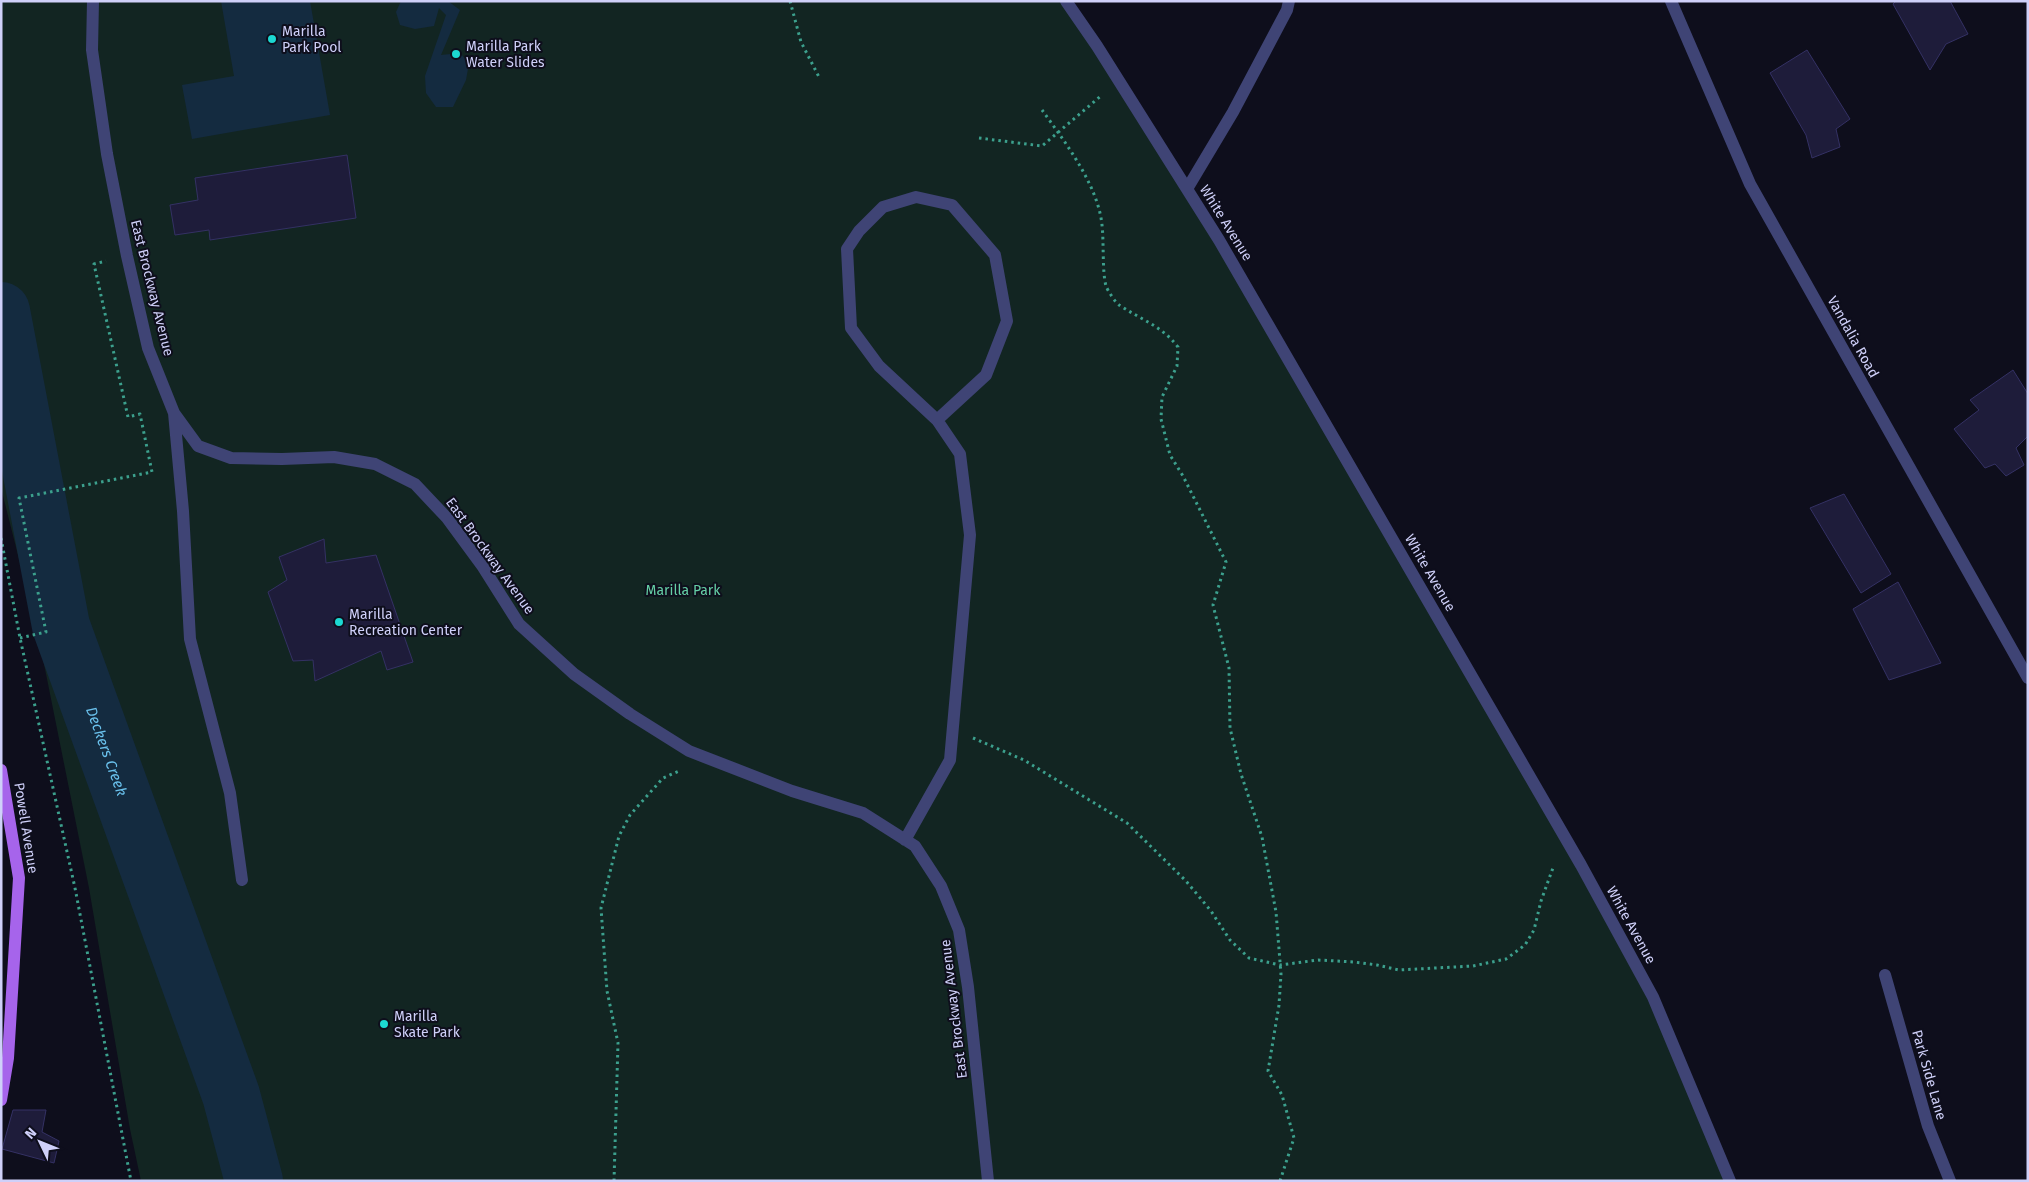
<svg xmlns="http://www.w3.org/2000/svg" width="2029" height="1182" viewBox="0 0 2029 1182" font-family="'Fira Sans',sans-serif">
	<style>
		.green { fill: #122522 }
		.water { fill: #142b40 }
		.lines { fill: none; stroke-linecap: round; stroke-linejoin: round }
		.river { stroke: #142b40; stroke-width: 58 }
		.building { fill: #1e1c3a; stroke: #343164 }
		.path { stroke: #3ca08d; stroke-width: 3; stroke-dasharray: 2.5 4; stroke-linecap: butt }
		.minor { stroke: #3f4475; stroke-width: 12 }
		.major { stroke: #a664eb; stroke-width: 12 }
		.poi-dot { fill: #1cd8d2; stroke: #0e0e1c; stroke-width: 2 }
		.labels { text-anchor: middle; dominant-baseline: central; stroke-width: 4; stroke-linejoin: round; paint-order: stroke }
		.poi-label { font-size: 14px; fill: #cfd0f9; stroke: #0e0e1c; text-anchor: start }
		.street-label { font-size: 14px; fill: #cfd0f9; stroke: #0e0e1c }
		.park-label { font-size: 14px; fill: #65cfa6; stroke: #0e0e1c }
		.water-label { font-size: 15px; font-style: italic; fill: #6ac1ec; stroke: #0e0e1c }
	</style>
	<rect width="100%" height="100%" fill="#0e0e1c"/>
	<!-- green -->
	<path class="green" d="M1 1H1066L1219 240 1653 997 1730 1181H141L130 1129 89 888 38 634 1 488Z"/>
	<!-- water -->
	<path class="water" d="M221 1H310L330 115 192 139 182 85 234 76Z
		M401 1H448L460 10 441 55 460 53 469 63 466 80 453 107H436L426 93 425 76 446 15 439 8 434 26 415 29 400 25 396 12Z"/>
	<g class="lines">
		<!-- river -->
		<path class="river" id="s1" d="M1 311 61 626 231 1095 254 1181"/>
	</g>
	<!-- building -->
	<path class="building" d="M1896 1H1950L1968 34 1946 44 1930 70 1893 4Z
		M1807 50 1850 119 1836 129 1840 147 1812 158 1806 135 1770 73Z
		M347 155 356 218 210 240 209 230 175 235 170 205 198 200 195 178Z
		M2013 370 2028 394V436L2016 448 2024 465 2006 476 1995 464 1985 468 1954 429 1979 410 1970 400Z
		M1844 494 1891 574 1861 593 1810 508Z
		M324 539 326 563 376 555 413 662 387 670 381 651 315 681 313 660 293 661 268 592 287 580 279 557Z
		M1898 582 1941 663 1889 680 1853 609Z
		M13 1110H46L42 1132 59 1141 54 1163 2 1149Z"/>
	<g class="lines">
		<!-- path -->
		<path class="path" d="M790 1 801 42 819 77
			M1042 110C1065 142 1098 185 1102 225 1104 242 1102 271 1106 286 1108 291 1115 302 1119 305 1140 319 1162 326 1178 347L1177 366 1162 397 1161 419 1170 455 1183 476 1226 562 1213 605 1229 668 1230 728 1241 774 1262 837 1276 912 1281 974 1279 1005 1268 1071 1282 1095 1294 1138 1280 1181
			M979 138 1042 146 1102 95
			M1 538 20 638 75 888 131 1181
			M20 638 46 632 19 498 152 472 140 414 128 417 94 264 106 261
			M973 738 1024 760 1127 823 1186 881 1211 911 1230 940 1249 958 1280 965 1318 960 1354 962 1377 965 1399 970 1473 966 1506 959 1525 945 1534 930 1541 901 1554 865
			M614 1181 618 1043 607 991 601 908 619 836 630 815 663 778 679 771"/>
		<!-- minor -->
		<path class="minor" d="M93 1 92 50 107 154 127 256 148 348 174 413 198 446 231 458 282 459 334 457 375 464 415 484 447 518 483 567 519 624 574 674 630 714 689 751 792 791 863 813 915 846 941 886 959 930 968 987 988 1181
			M1066 1 1097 46 1219 240 1581 865 1653 997 1730 1181
			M1671 1 1750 184 2028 678
			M1187 189 1233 112 1287 10 1289 1
			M174 413 183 511 190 639 230 793 242 880
			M905 840 950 760 970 535 960 454 937 420 879 366 851 328 847 249 859 231 883 207 916 197 952 205 995 255 1007 321 986 375 937 420
			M1885 975 1928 1126 1950 1181"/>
		<!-- major -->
		<path class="major" d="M1 770 19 878 8 1058 1 1100"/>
	</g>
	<!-- markers -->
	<g class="poi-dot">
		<circle cx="272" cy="39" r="5"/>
		<circle cx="456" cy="54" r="5"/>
		<circle cx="339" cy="622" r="5"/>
		<circle cx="384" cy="1024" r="5"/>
	</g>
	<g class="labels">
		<!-- poi labels -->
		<g class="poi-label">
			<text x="282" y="31">Marilla<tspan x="282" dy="16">Park Pool</tspan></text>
			<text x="466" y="46">Marilla Park<tspan x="466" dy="16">Water Slides</tspan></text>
			<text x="349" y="614">Marilla<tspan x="349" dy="16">Recreation Center</tspan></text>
			<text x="394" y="1016">Marilla<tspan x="394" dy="16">Skate Park</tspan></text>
		</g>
		<!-- street labels -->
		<g class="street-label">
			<text transform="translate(1226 223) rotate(58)">White Avenue</text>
			<text transform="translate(152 288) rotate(76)">East Brockway Avenue</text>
			<text transform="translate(1853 337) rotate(61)">Vandalia Road</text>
			<text transform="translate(490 556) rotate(54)">East Brockway Avenue</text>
			<text transform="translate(1430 573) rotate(60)">White Avenue</text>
			<text transform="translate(26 828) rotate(81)">Powell Avenue</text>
			<text transform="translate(1631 925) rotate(61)">White Avenue</text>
			<text transform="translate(954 1009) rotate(-97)">East Brockway Avenue</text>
			<text transform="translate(1929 1075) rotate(74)">Park Side Lane</text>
		</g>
		<!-- park labels -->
		<g class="park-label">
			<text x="683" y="590">Marilla Park</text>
		</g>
		<!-- water labels -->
		<g class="water-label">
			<text stroke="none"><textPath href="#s1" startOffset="454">Deckers Creek</textPath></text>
		</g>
	</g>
	<!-- border -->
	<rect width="2029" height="1182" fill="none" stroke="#cfd0f9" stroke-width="5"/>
	<!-- north arrow -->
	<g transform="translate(40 1142) rotate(313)" stroke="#0e0e1c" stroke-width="4" paint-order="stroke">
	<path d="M0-4L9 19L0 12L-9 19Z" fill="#cfd0f9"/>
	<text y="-8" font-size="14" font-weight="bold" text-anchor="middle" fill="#cfd0f9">N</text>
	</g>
</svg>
